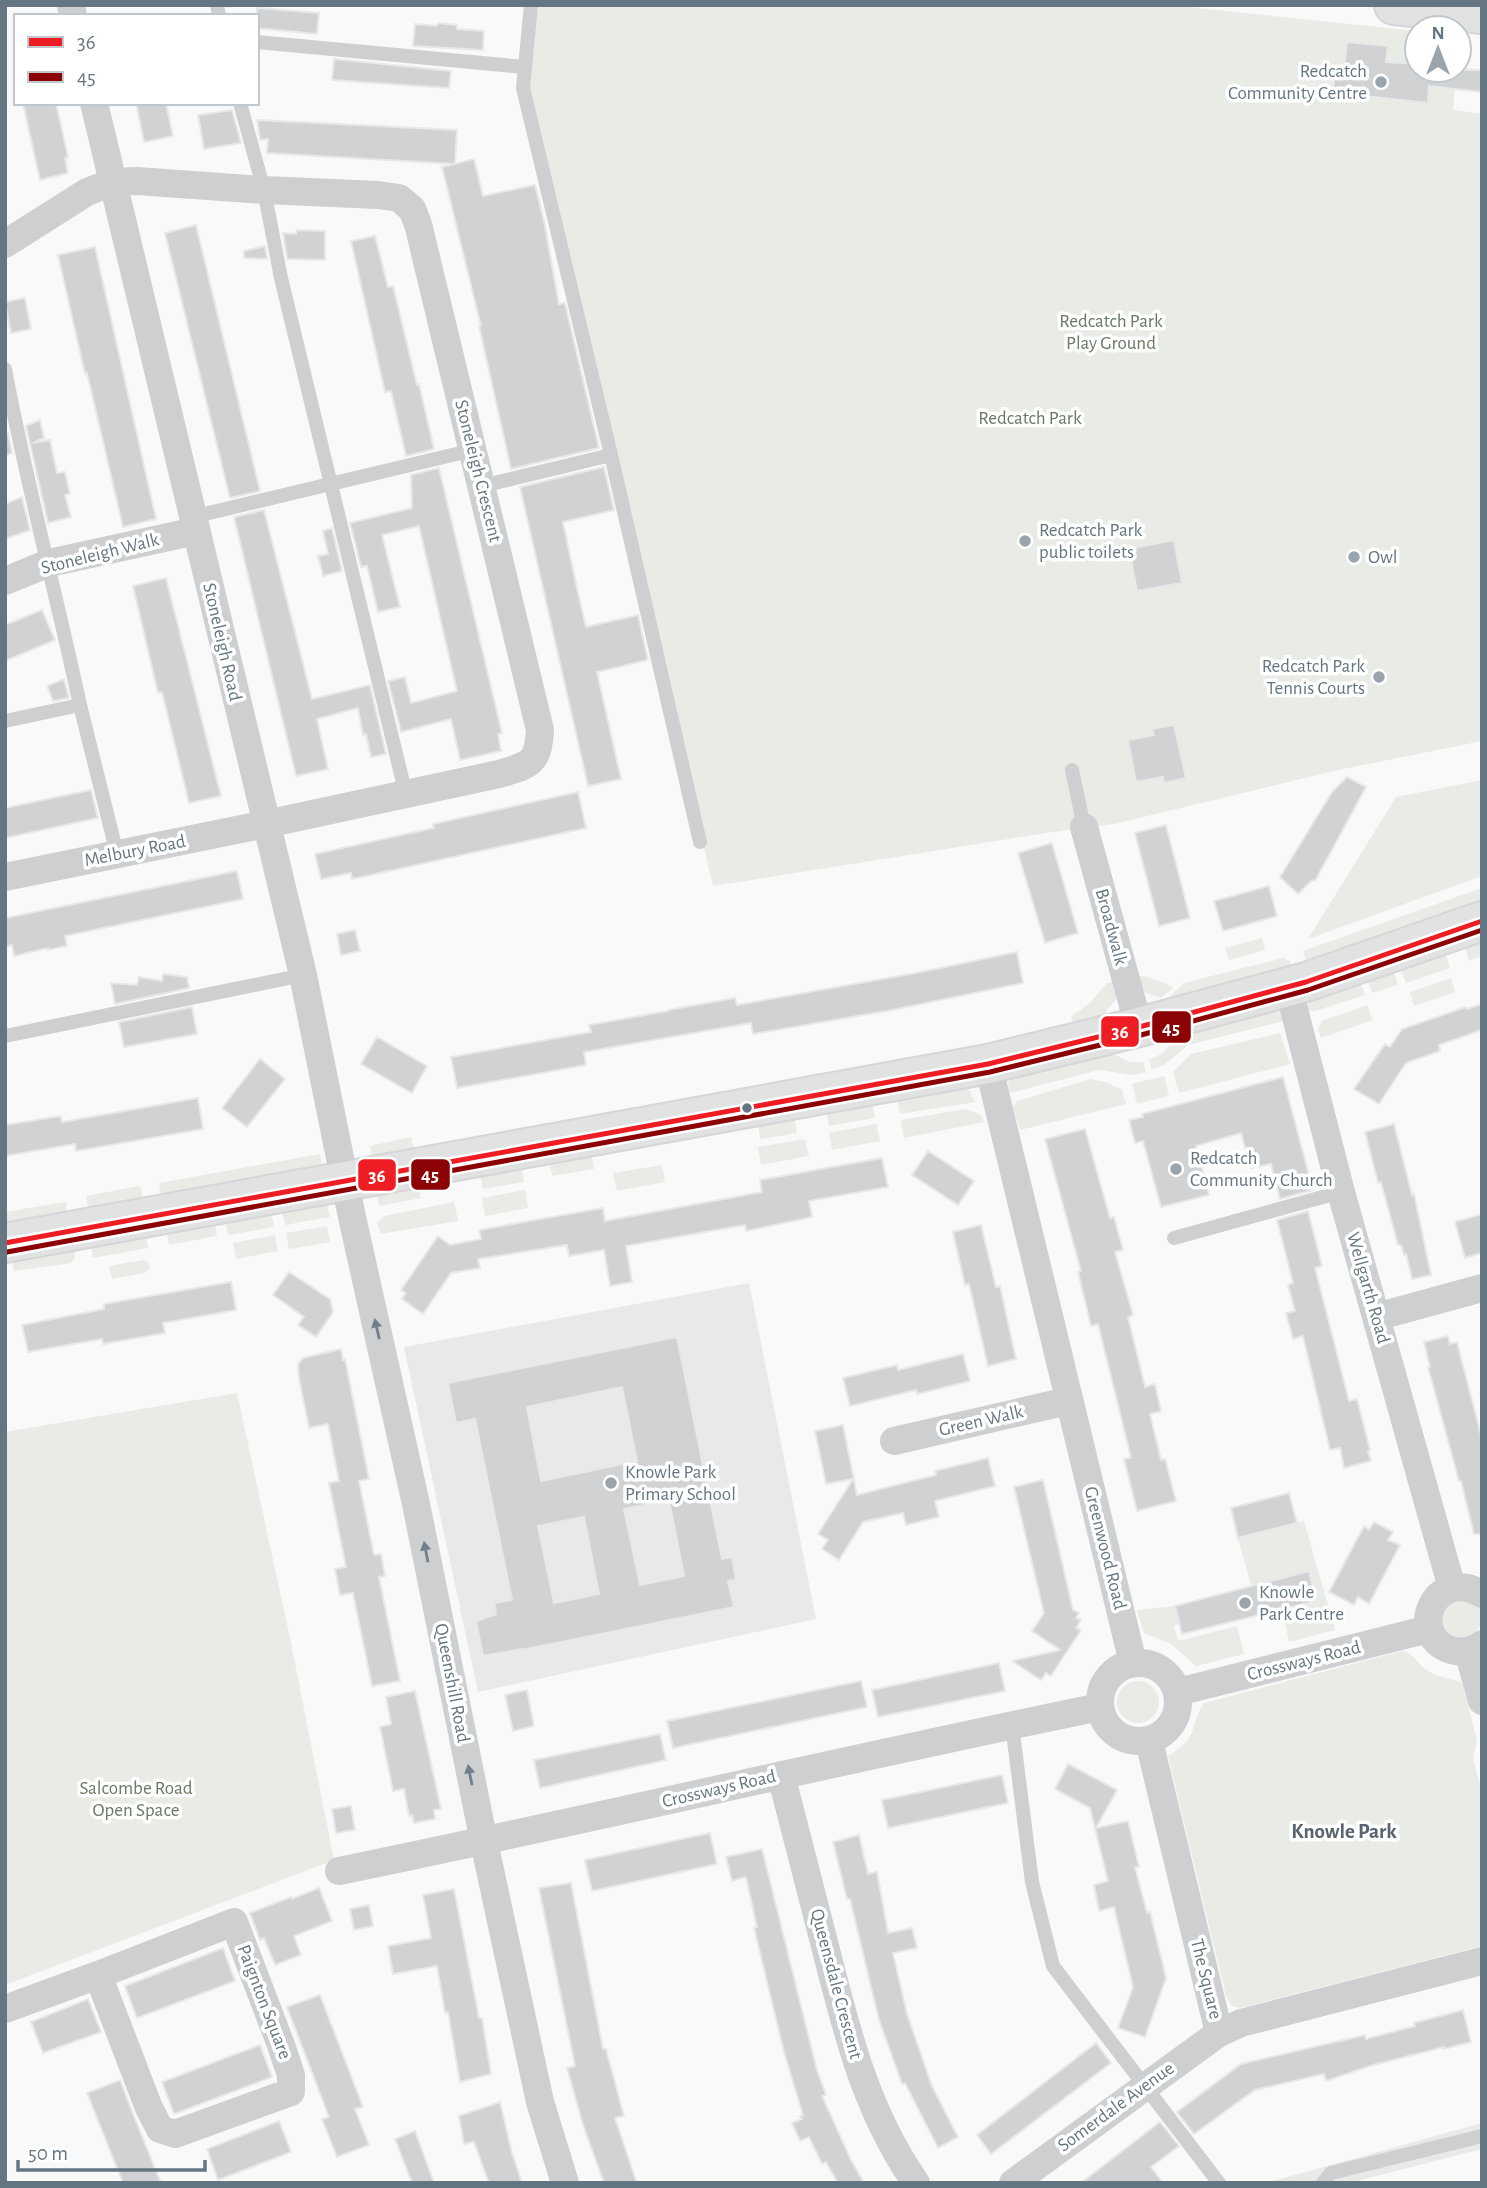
<svg xmlns="http://www.w3.org/2000/svg" width="1487" height="2188" viewBox="0 0 1487 2188" font-family="'Alegreya Sans',sans-serif">
	<style>
		.built { fill: #e8e9e9 }
		.green { fill: #e8ebe6 }
		.building { fill: #d0d2d3; stroke: #e8e8e8; stroke-width: 2; fill-rule: evenodd }
		.lines { fill: none; stroke-linecap: round; stroke-linejoin: round }
		.secondary-casing { stroke: #d5d6d7; stroke-width: 42 }
		.lane { stroke: #cecfd0; stroke-width: 14 }
		.street { stroke: #cecfd0; stroke-width: 28 }
		.secondary { stroke: #e1e2e2; stroke-width: 38 }
		.bus-1-casing { stroke: #fff; stroke-width: 10 }
		.bus-2-casing { stroke: #fff; stroke-width: 10 }
		.bus-1 { stroke: #ee1d23; stroke-width: 5 }
		.bus-2 { stroke: #8b0304; stroke-width: 5 }
		.oneway { fill: #707f8b }
		.poi-dot { fill: #99a4ac; stroke: #fff; stroke-width: 2.5 }
		.bus-dot { fill: #657683; stroke: #fff; stroke-width: 2.5 }
		.labels { text-anchor: middle; dominant-baseline: central; stroke-width: 7; stroke-linejoin: round; paint-order: stroke }
		.poi-label { font-size: 19px; fill: #657683; stroke: #fff; text-anchor: start }
		.park-label { font-size: 19px; fill: #687a64; stroke: #fff }
		.street-label { font-size: 19px; fill: #657683; stroke: #fff }
		.neighbourhood-label { font-size: 21px; font-weight: bold; fill: #57646e; stroke: #fff }
		.line-badge { stroke: #fff; stroke-width: 2.5 }
		.badge-label { font-size: 19px; text-anchor: middle; font-weight: bold; fill: #fff }
	</style>
	<rect width="100%" height="100%" fill="#f9f9f9"/>
	<!-- built -->
	<path class="built" d="M749 1283 816 1619 478 1692 404 1347Z
		M1482 2123V2149L1349 2183H1266Z"/>
	<!-- green -->
	<path class="green" d="M538 5H1168L1417 31V70H1457L1453 110 1482 114V741L1338 770 1114 824 1046 833 713 886 529 88Z
		M1482 780V876L1308 939 1396 797Z
		M1482 888V906L1308 967 1303 951Z
		M1262 938 1265 950 1229 960 1225 948Z
		M1482 939V956L1469 961 1464 945Z
		M1445 952 1450 968 1406 983 1400 967Z
		M1283 958 1290 961 1291 972 1170 1003 1171 995 1184 983Z
		M1393 969 1398 985 1372 993 1367 977Z
		M1143 976 1160 981 1173 988 1161 998 1137 990 1133 978Z
		M1451 978 1455 992 1414 1006 1410 992Z
		M1115 982 1119 996 1107 1010 1104 1021 1075 1030 1071 1016 1089 1004 1107 983Z
		M1360 982 1365 995 1315 1011 1305 1010 1310 1000Z
		M1367 1005 1373 1020 1321 1038 1318 1029 1322 1021Z
		M1275 1007 1288 1020 1188 1045 1164 1065 1152 1070 1149 1060 1163 1053 1179 1035Z
		M1280 1033 1290 1064 1179 1093 1173 1072 1191 1054Z
		M1108 1051 1129 1062H1143L1146 1072 1134 1075 1099 1070 1010 1093 1008 1084 1013 1074Z
		M1164 1076 1169 1096 1137 1104 1132 1084Z
		M1091 1079 1105 1082 1122 1090 1126 1104 1020 1130 1013 1108 1017 1101Z
		M961 1085 970 1091 975 1102 900 1114 897 1097Z
		M872 1101 875 1118 829 1126 826 1109Z
		M966 1109 981 1115 984 1122 904 1138 901 1120Z
		M794 1115 797 1133 760 1139 758 1122Z
		M876 1124 880 1141 832 1150 829 1133Z
		M411 1137 415 1154 374 1164 370 1146Z
		M805 1139 809 1156 761 1165 758 1147Z
		M591 1151 594 1169 552 1176 549 1159Z
		M320 1154 323 1171 162 1199 159 1183Z
		M521 1164 524 1182 483 1189 479 1171Z
		M662 1165 665 1182 617 1191 613 1173Z
		M417 1180 421 1198 379 1206 376 1188Z
		M140 1186 144 1202 89 1213 86 1196Z
		M525 1190 528 1208 485 1216 482 1198Z
		M326 1199 330 1217 285 1225 281 1208Z
		M66 1202 68 1218 8 1228 5 1212Z
		M454 1202 458 1221 381 1234 377 1223 384 1216Z
		M271 1210 274 1227 228 1235 225 1218Z
		M214 1219 217 1236 169 1245 166 1228Z
		M327 1226 330 1242 289 1249 286 1233Z
		M145 1231 148 1248 93 1258 90 1241Z
		M275 1235 278 1251 236 1259 233 1243Z
		M75 1244V1258L71 1263 14 1271 10 1255Z
		M143 1260 148 1261 150 1267 145 1273 112 1279 109 1266Z
		M237 1393 290 1638 334 1860 5 1985V1432Z
		M1304 1521 1335 1630 1289 1642 1282 1609 1316 1601 1309 1572 1251 1585 1238 1538Z
		M1453 1598 1479 1604C1487 1626 1477 1634 1459 1639L1444 1631 1440 1615Z
		M1175 1606 1180 1624 1174 1626 1178 1641 1237 1626 1244 1654 1196 1666 1171 1644 1144 1633 1137 1610Z
		M1402 1651C1415 1654 1418 1665 1428 1671 1439 1678 1450 1678 1461 1682L1463 1686 1477 1740 1473 1758 1482 1792V1946L1240 2008 1232 2006 1226 1996 1168 1756C1201 1736 1187 1729 1204 1703Z
		M1117 1702a21 21 0 1 1 42 0a21 21 0 1 1-42 0Z"/>
	<!-- building -->
	<path class="building" d="M257 8 319 13 317 34 257 28Z
		M438 23 457 25V29L484 31 483 50 413 46 415 24 437 26Z
		M1347 42 1388 46 1386 62 1417 64V70H1482V92L1429 86 1428 103 1357 95V98L1333 95 1335 67 1344 68Z
		M334 59 451 71 449 88 332 80Z
		M23 103H56L68 157 65 158 68 173 40 180Z
		M136 103H166L173 136 144 142Z
		M232 110 241 143 204 149 198 115Z
		M257 120 457 130 455 164 267 153 268 139 260 140Z
		M474 159 483 196 535 185 544 221 559 304 565 303 599 448 511 469 479 326H481L442 167Z
		M196 225 260 491 230 498 165 233Z
		M297 230 325 231V260L287 259 283 233 296 234Z
		M375 236 388 287 393 286 417 385 419 384 434 449 406 456 391 391 385 392 351 241Z
		M265 246 267 259 244 258V251Z
		M95 247 156 519 123 527 87 373 85 374 58 255Z
		M25 298 31 329 11 333 5 302Z
		M40 420 44 438 33 443 50 440 57 473 65 472 70 494 65 495 71 517 48 523 26 426Z
		M8 433 12 453 5 456V435Z
		M604 467 614 510 563 522 578 593 586 627 638 615 648 660 597 672 621 779 588 786 520 487Z
		M439 468 502 733 498 734 501 751 460 760 451 719 401 732 388 681 405 677 411 703 457 691 419 526 382 535 400 607 378 612 367 566 361 567 350 523 412 508 411 475Z
		M22 497 30 530 5 539V504Z
		M264 510 312 699 370 685 386 754 371 757 366 734 363 735 358 708 317 719 328 769 296 776 234 517Z
		M332 528 342 571 323 576 318 556 328 554 323 531Z
		M1174 540 1182 583 1137 591 1129 549Z
		M166 578 221 796 189 803 162 692 158 693 133 586Z
		M42 610 55 640 5 661V625Z
		M64 679 69 698 53 701 47 686Z
		M1174 725 1186 778 1164 783 1163 777 1136 782 1128 740 1154 735 1152 729Z
		M1347 777 1366 787 1315 881 1312 880 1298 894 1280 877 1332 792Z
		M91 790 98 818 5 838V808Z
		M578 792 586 828 352 879 351 873 321 879 315 854 434 828 433 824Z
		M1166 825 1190 918 1159 926 1135 833Z
		M1052 843 1078 933 1045 943 1018 853Z
		M237 871 243 899 65 936 67 946 48 950V948L14 956 12 945 5 947V918Z
		M1269 886 1277 916 1223 931 1214 901Z
		M355 930 360 951 341 955 337 934Z
		M1017 952 1023 983 892 1010 753 1034 751 1023 584 1052 586 1065 457 1088 451 1057 591 1032 589 1025 668 1011V1010L735 998 737 1005 916 973Z
		M163 974 187 977 189 988 115 1004 111 983 137 985 139 977 162 981Z
		M1482 1004V1030L1439 1045 1440 1051 1406 1063 1379 1104 1354 1089 1385 1044 1390 1047 1402 1029 1466 1007 1467 1009Z
		M192 1007 197 1034 124 1047 119 1022Z
		M377 1037 427 1066 412 1093 361 1064Z
		M260 1059 285 1079 247 1127 222 1108Z
		M1283 1077 1313 1190 1280 1199 1271 1164 1251 1168 1241 1133 1196 1146 1209 1195 1161 1207 1143 1141 1135 1143 1129 1120 1143 1117 1142 1114Z
		M198 1098 203 1129 76 1151 75 1144 5 1156V1125L61 1116 62 1122Z
		M1394 1124 1412 1195 1414 1194 1431 1275 1412 1279 1406 1254 1404 1255 1401 1245H1398L1381 1182 1378 1183 1365 1132Z
		M1085 1129 1110 1218 1114 1217 1123 1250 1115 1252 1133 1315 1128 1317 1145 1387 1155 1384 1161 1411 1150 1414 1161 1460 1165 1459 1176 1501 1137 1511 1124 1459 1131 1458 1122 1421 1098 1324 1091 1326 1078 1272 1081 1271 1045 1139Z
		M928 1151 974 1181 958 1205 912 1175Z
		M882 1158 888 1187 809 1201 812 1217 746 1231 745 1225 626 1246 632 1282 610 1286 604 1250 569 1256 567 1245 478 1259 480 1268 451 1273 423 1314 402 1299 406 1293 401 1290 438 1236 450 1245 481 1239 479 1230 603 1208 605 1221 762 1192 760 1180Z
		M1308 1211 1322 1266 1315 1268 1349 1401 1357 1399 1370 1450 1368 1451 1371 1461 1344 1468 1340 1448 1330 1450 1303 1336 1293 1339 1286 1313 1295 1311 1288 1285 1293 1283 1277 1220Z
		M1482 1214V1253L1465 1258 1455 1222Z
		M981 1225 996 1287 1000 1286 1016 1359 988 1366 969 1284 965 1285 953 1232Z
		M289 1272 330 1299 333 1312 316 1337 298 1325 304 1317 273 1295Z
		M231 1282 236 1310 163 1323 165 1333 103 1344 102 1339 28 1352 22 1325 104 1309V1304Z
		M1448 1336 1450 1344 1457 1342 1482 1439V1534H1474L1461 1481H1459L1428 1367H1430L1424 1342Z
		M677 1337 722 1559 732 1557 736 1580 728 1581 734 1607 522 1650V1649L483 1656 476 1621 496 1614 494 1603 512 1600 475 1419 456 1423 448 1383ZM622 1387 637 1461 541 1481 527 1407ZM669 1500 684 1576 640 1585 624 1509ZM584 1517 599 1594 554 1603 538 1526Z
		M341 1349 343 1360 345 1359 369 1479 359 1481 374 1555 381 1554 385 1576 379 1577 400 1681 372 1686 353 1593 340 1595 335 1569 346 1567 329 1483 339 1481 328 1424 309 1428 299 1378 298 1364 303 1358Z
		M963 1354 970 1381 917 1394 916 1390 850 1406 843 1378 897 1365 898 1370Z
		M843 1425 857 1495 936 1475 935 1471 988 1458 995 1486 935 1501 939 1517 906 1525 903 1513 863 1522 839 1560 822 1549 828 1540 818 1534 853 1479 826 1484 815 1431Z
		M1043 1480 1073 1610 1079 1613 1076 1618 1081 1620 1076 1628 1081 1630 1051 1676 1046 1673 1041 1680 1012 1661 1060 1650 1032 1631 1044 1613 1014 1487Z
		M1289 1493 1297 1523 1238 1538 1231 1508Z
		M1374 1522 1393 1532 1388 1540 1400 1545 1369 1604 1358 1597 1354 1605 1329 1592 1364 1526 1369 1530Z
		M1309 1571 1316 1601 1182 1634 1175 1606Z
		M999 1663 1005 1691 878 1717 872 1690Z
		M861 1681 867 1707 673 1748 667 1721Z
		M527 1690 534 1726 513 1731 505 1695Z
		M415 1691 441 1809 434 1810 435 1819 414 1823 412 1815 409 1816 404 1789 393 1791 380 1727 391 1724 386 1697Z
		M660 1734 666 1760 540 1788 534 1760Z
		M1068 1764 1117 1790 1096 1828 1128 1821 1139 1867H1135L1147 1913 1150 1912 1166 1978 1145 2037 1118 2028 1133 1987 1114 1907 1099 1911 1094 1885 1108 1881 1090 1808 1055 1789Z
		M1002 1775 1008 1803 888 1828 882 1800Z
		M351 1806 355 1830 336 1833 332 1809Z
		M710 1833 717 1864 592 1891 585 1860Z
		M859 1835 868 1874 877 1872 888 1933 912 1928 917 1948 893 1953 907 2014 932 2086 958 2137 938 2148 905 2083 902 2084 879 2020 850 1899H847L833 1842Z
		M762 1849 817 2070 826 2095 822 2096 851 2160 864 2183H838L826 2162 822 2164 809 2137 800 2141 792 2123 802 2119 800 2116 803 2115 784 2052 754 1928 757 1927 746 1877 732 1881 726 1857Z
		M571 1883 603 2049H606L624 2116 615 2118 637 2183H604L583 2125 567 2068 575 2066 539 1888Z
		M319 1888 332 1921 294 1936 301 1955 275 1965 264 1938 260 1940 250 1913 291 1897 292 1899Z
		M454 1889 479 2018H482L491 2074 460 2082 448 2012 445 2013 437 1966 393 1974 388 1946 431 1938 423 1895Z
		M369 1905 373 1926 354 1930 350 1909Z
		M223 1948 235 1981 137 2018 125 1986Z
		M320 1995 363 2107 355 2109 369 2145 337 2157 322 2119 329 2117 287 2007Z
		M88 1999 101 2032 43 2053 31 2022Z
		M1463 2010 1471 2042 1444 2049V2047L1373 2065 1326 2081 1324 2074 1255 2090 1194 2134 1177 2112 1241 2064 1365 2035 1366 2039 1415 2026 1414 2023Z
		M1096 2043 1111 2063 991 2154 977 2135Z
		M260 2045 272 2077 174 2114 162 2082Z
		M120 2080 135 2119 161 2183H123L87 2093Z
		M500 2102 512 2153 522 2183H489L474 2142 464 2144 459 2116Z
		M279 2121 291 2152 218 2180 207 2149Z
		M1160 2122 1179 2146 1151 2167 1163 2183H1081Z
		M415 2131 434 2183H412L395 2139Z"/>
	<g class="lines">
		<defs>
			<path id="secondary" d="M1394 5 1482 14
				M5 1243 988 1064 1139 1027 1306 982 1482 921"/>
		</defs>
		<!-- secondary casing -->
		<use href="#secondary" class="secondary-casing"/>
		<!-- lane -->
		<path class="lane" d="M217 5 219 16
			M531 5 523 88 611 455 700 842
			M257 42 525 67
			M240 103 264 190 281 278 406 795
			M5 369C26 482 56 593 80 705L5 721
			M482 486 611 455
			M192 517 473 450
			M80 705 117 854
			M1072 770 1084 827
			M5 1036 303 975
			M1174 1238 1341 1192
			M1012 1725 1032 1882 1053 1966 1219 2183
			M1323 2183 1331 2173 1482 2136"/>
		<!-- street -->
		<path class="street" d="M71 5 73 16
			M94 103 303 975 352 1217 416 1504 484 1842 540 2102 565 2183
			M5 244 87 192 113 182 137 181 264 190 378 195 399 198 412 209 418 224 540 730C538 764 530 765 499 774L266 824 5 877
			M5 581 49 563 196 531
			M1084 827 1139 1027
			M1288 986 1341 1192 1452 1588
			M988 1064 1133 1663
			M1376 1317 1482 1288
			M894 1441 1068 1401
			M1482 1594C1434 1566 1406 1635 1451 1650 1462 1653 1473 1651 1482 1644
			M1468 1651 1482 1701
			M1100 1702a39 39 0 1 1 78 0a39 39 0 1 1-78 0Z
			M1178 1692 1429 1629
			M1149 1741 1219 2033 1241 2023 1482 1961
			M781 1775C796 1833 811 1892 826 1950 847 2033 866 2111 916 2183
			M339 1871C593 1819 846 1759 1100 1707
			M5 2009 98 1975 149 2108 160 2129 175 2134 291 2092V2075L281 2045 234 1922 98 1975
			M1013 2183 1219 2033"/>
		<!-- secondary -->
		<use href="#secondary" class="secondary"/>
		<defs>
			<path id="bus-1" d="M5 1243 988 1064 1139 1027 1306 982 1482 921"/>
			<path id="bus-2" d="M7 1252 990 1072 1141 1035 1308 990 1482 930"/>
		</defs>
		<!-- bus-1 casing -->
		<use href="#bus-1" class="bus-1-casing"/>
		<!-- bus-2 casing -->
		<use href="#bus-2" class="bus-2-casing"/>
		<!-- bus-1 -->
		<use href="#bus-1" class="bus-1"/>
		<!-- bus-2 -->
		<use href="#bus-2" class="bus-2"/>
	</g>
	<!-- one-way arrows -->
	<defs><path id="oneway-solid" d="M-6-.8H1V-3.2L6.5 0L1 3.2V.8H-6Z" transform="scale(1.75)"/></defs>
	<g class="oneway">
		<use href="#oneway-solid" transform="translate(377 1329) rotate(-103)"/>
		<use href="#oneway-solid" transform="translate(426 1552) rotate(-101)"/>
		<use href="#oneway-solid" transform="translate(470 1775) rotate(-101)"/>
	</g>
	<!-- markers -->
	<g class="poi-dot">
		<circle cx="1381" cy="82" r="7"/>
		<circle cx="1025" cy="541" r="7"/>
		<circle cx="1354" cy="557" r="7"/>
		<circle cx="1379" cy="677" r="7"/>
		<circle cx="1176" cy="1169" r="7"/>
		<circle cx="611" cy="1483" r="7"/>
		<circle cx="1245" cy="1603" r="7"/>
	</g>
	<circle class="bus-dot" cx="747" cy="1108" r="6"/>
	<g class="labels">
		<!-- poi labels -->
		<g class="poi-label">
			<text x="1367" y="71" text-anchor="end">Redcatch<tspan x="1367" dy="22">Community Centre</tspan></text>
			<text x="1039" y="530">Redcatch Park<tspan x="1039" dy="22">public toilets</tspan></text>
			<text x="1368" y="557">Owl</text>
			<text x="1365" y="666" text-anchor="end">Redcatch Park<tspan x="1365" dy="22">Tennis Courts</tspan></text>
			<text x="1190" y="1158">Redcatch<tspan x="1190" dy="22">Community Church</tspan></text>
			<text x="625" y="1472">Knowle Park<tspan x="625" dy="22">Primary School</tspan></text>
			<text x="1259" y="1592">Knowle<tspan x="1259" dy="22">Park Centre</tspan></text>
		</g>
		<!-- park labels -->
		<g class="park-label">
			<text x="1111" y="321">Redcatch Park<tspan x="1111" dy="22">Play Ground</tspan></text>
			<text x="1030" y="418">Redcatch Park</text>
			<text x="136" y="1788">Salcombe Road<tspan x="136" dy="22">Open Space</tspan></text>
		</g>
		<!-- street labels -->
		<g class="street-label">
			<text transform="translate(478 471) rotate(76)">Stoneleigh Crescent</text>
			<text transform="translate(100 554) rotate(-14)">Stoneleigh Walk</text>
			<text transform="translate(222 642) rotate(77)">Stoneleigh Road</text>
			<text transform="translate(135 851) rotate(-11)">Melbury Road</text>
			<text transform="translate(1111 927) rotate(75)">Broadwalk</text>
			<text transform="translate(1368 1288) rotate(74)">Wellgarth Road</text>
			<text transform="translate(981 1421) rotate(-13)">Green Walk</text>
			<text transform="translate(1105 1548) rotate(76)">Greenwood Road</text>
			<text transform="translate(1304 1661) rotate(-14)">Crossways Road</text>
			<text transform="translate(452 1683) rotate(79)">Queenshill Road</text>
			<text transform="translate(719 1789) rotate(-13)">Crossways Road</text>
			<text transform="translate(1206 1979) rotate(76)">The Square</text>
			<text transform="translate(836 1984) rotate(75)">Queensdale Crescent</text>
			<text transform="translate(264 2002) rotate(69)">Paignton Square</text>
			<text transform="translate(1116 2107) rotate(-36)">Somerdale Avenue</text>
		</g>
		<!-- neighbourhood labels -->
		<g class="neighbourhood-label">
			<text x="1344" y="1831">Knowle Park</text>
		</g>
	</g>
	<g class="line-badge">
		<rect x="1151" y="1010" width="41" height="34" rx="7" fill="#8b0304"/>
		<rect x="1100" y="1015" width="40" height="33" rx="7" fill="#ee1d23"/>
		<rect x="410" y="1158" width="41" height="33" rx="7" fill="#8b0304"/>
		<rect x="357" y="1158" width="40" height="34" rx="7" fill="#ee1d23"/>
	</g>
	<g class="badge-label">
		<text x="1171" y="1034">45</text>
		<text x="1120" y="1038">36</text>
		<text x="430" y="1181">45</text>
		<text x="377" y="1182">36</text>
	</g>
	<!-- border -->
	<rect width="1487" height="2188" fill="none" stroke="#657683" stroke-width="14"/>
	<!-- legend -->
	<rect x="14" y="14" width="245" height="91" fill="#ffffff" stroke="#c1c8cd" stroke-width="2"/>
	<rect x="28" y="37" width="35" height="10" fill="#ee1d23" stroke="#c1c8cd" stroke-width="2"/>
	<text x="77" y="49" font-size="21" fill="#657683">36</text>
	<rect x="28" y="72" width="35" height="10" fill="#8b0304" stroke="#c1c8cd" stroke-width="2"/>
	<text x="77" y="84" font-size="21" fill="#657683">45</text>
	<!-- north arrow -->
	<g transform="translate(1438 49)"><circle r="33" fill="#ffffff" stroke="#c1c8cd" stroke-width="2"/>
	<path d="M0-5L12 26L0 18L-12 26Z" fill="#99a4ac"/>
	<text y="-10" font-size="19" font-weight="bold" text-anchor="middle" fill="#657683">N</text>
	</g>
	<!-- scale -->
	<path d="M18 2160v10h187v-10" fill="none" stroke="#657683" stroke-width="3.5"/>
	<text x="28" y="2160" font-size="21" fill="#657683" stroke="#ffffff" stroke-width="5" paint-order="stroke">50 m</text>
</svg>
